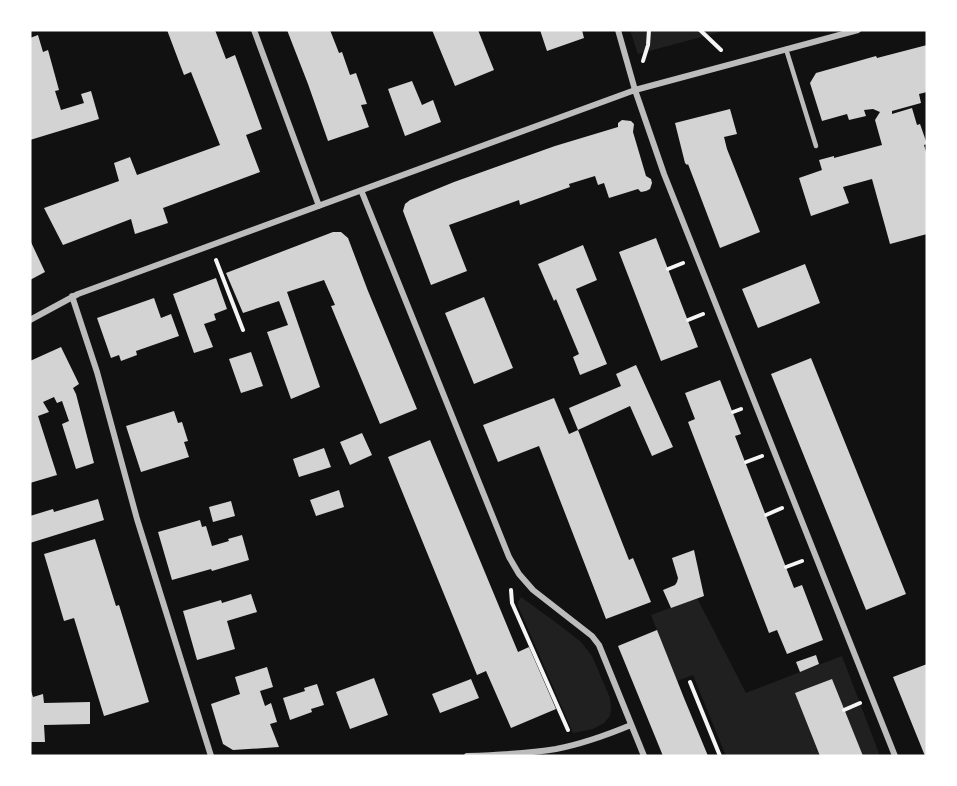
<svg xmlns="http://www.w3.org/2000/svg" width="957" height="786" viewBox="0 0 957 786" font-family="'Space Grotesk',sans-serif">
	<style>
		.green { fill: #202020 }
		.building { fill: #d3d3d3 }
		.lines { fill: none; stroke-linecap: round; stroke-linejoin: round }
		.path { stroke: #f5f5f5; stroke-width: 4 }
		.service { stroke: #bcbcbc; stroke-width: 4.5 }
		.minor { stroke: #bcbcbc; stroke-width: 6 }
	</style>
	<rect width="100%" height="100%" fill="#111"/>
	<!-- green -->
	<path class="green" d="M630 30H719L720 32 638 54Z
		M521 597 562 627 581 642 592 656 610 698 611 708 610 716 604 723 593 729 573 733 518 606V602Z
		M697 598 746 693 842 656 880 756H726L693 675 677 681 651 615Z"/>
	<!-- building -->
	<path class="building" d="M167 30H215L226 59 235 55 262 129 246 135 260 172 163 208 168 223 135 234 131 219 63 245 44 208 119 181 114 163 130 157 137 175 220 145 191 72 184 75Z
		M287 30H330L339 53 342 52 350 75 356 73 367 104 361 105 369 127 328 141 308 84Z
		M432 30H478L494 70 455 86Z
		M540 30H582L584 38 547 51Z
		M38 35 43 52 48 50 59 90 55 91 61 110 84 103 81 94 91 91 99 119 30 140V38Z
		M927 45V92L919 94 921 103 892 111V114L912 108 917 125 920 124 927 144 924 145 927 155V234L890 244 872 179 843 187 849 203 811 216 799 178 822 170 819 160 834 156V158L882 145 875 120 880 112 873 109 864 110 866 116 849 120 847 114 822 121 810 83 816 73 876 56 877 58Z
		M412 81 422 105 433 100 441 122 405 136 388 89Z
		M730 109 737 134 724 137 727 149 760 232 720 248 688 164 687 165 685 163 675 123Z
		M622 120 631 121 634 124 633 132 646 176 651 179 652 183 650 189 646 191 641 192 638 189 609 198 604 183 598 185 595 176 569 184 570 187 520 205 519 200 449 225 467 271 431 285 403 211 405 204 410 200 454 182 555 146 618 127V123Z
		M333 232H341L348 238 368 291 417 409 380 424 331 306 335 305 324 280 287 292 320 387 291 399 267 332 288 325 279 301 243 313 226 273Z
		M656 238 698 347 661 361 619 252Z
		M30 240 45 272 30 280Z
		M583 245 597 280 576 289 607 364 580 375 573 357 579 354 556 299 554 301 538 264Z
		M805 264 820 303 758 328 742 289Z
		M216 278 227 309 214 314 216 320 204 324 213 347 194 353 173 294Z
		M484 297 513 368 474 384 445 313Z
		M154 298 161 318 171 314 179 336 136 351 137 355 121 361 119 355 111 358 97 318Z
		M61 347 79 384 73 388 76 394 94 463 76 469 62 424 69 421 62 401 57 403 54 397 43 402 49 412 38 416 57 475 30 483V361Z
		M251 352 263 386 241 393 229 359Z
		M811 358 906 594 866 610 771 374Z
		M636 365 673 447 652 456 630 406 578 430 569 408 621 386 616 374Z
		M720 380 741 434 735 436 794 588 802 585 823 640 787 654 777 630 769 633 688 422 695 419 685 393Z
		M554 398 569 434 578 430 629 560 633 558 651 602 606 619 539 446 498 462 483 425Z
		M174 411 178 423 182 422 188 441 184 442 189 457 141 472 126 426Z
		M362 433 372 455 350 465 340 442Z
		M430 440 518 652 529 647 556 709 511 728 486 671 477 675 388 457Z
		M324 448 331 467 299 477 293 459Z
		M339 490 344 507 316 516 310 500Z
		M98 499 104 520 30 543V516L53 509 54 512Z
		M231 501 235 516 213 522 209 507Z
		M200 520 202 527 206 526 212 546 229 541 228 539 242 535 249 560 212 571 211 569 172 580 158 532Z
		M95 539 116 606 119 605 149 702 104 716 74 618 64 621 44 554Z
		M694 550 704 596 671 608 663 590 675 585 677 582 678 578 672 558Z
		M251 594 257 612 227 621 235 649 197 660 183 611 221 600 222 603Z
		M657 630 684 698 708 756H663L618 646Z
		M816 655 819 664 800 672 796 662Z
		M927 664V756H925L893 677Z
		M267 667 273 687 260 691 265 706 271 703 277 722 270 724 279 747 233 750 223 744 211 704 240 694 235 677Z
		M374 678 388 715 350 729 336 692Z
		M471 679 479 698 440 713 432 694Z
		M832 679 863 756H820L795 693Z
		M317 684 324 705 311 709 312 712 290 720 283 698 305 691 304 688Z
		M30 688 33 697 43 694 44 703 90 702V724L44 725 45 742H30Z"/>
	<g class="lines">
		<!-- path -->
		<path class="path" d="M700 30 721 50
			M643 61 648 45 649 30
			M216 260 243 330
			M668 269 683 263
			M688 320 703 314
			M733 412 741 409
			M746 462 762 456
			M766 515 782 508
			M786 567 802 561
			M511 590 512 603 568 730
			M690 682 720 756
			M844 710 860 703"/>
		<!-- service -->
		<path class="service" d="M786 49 816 146"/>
		<!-- minor -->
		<path class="minor" d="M254 30 319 206
			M618 30 635 90 664 174 895 756
			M361 190 509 557 519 574 533 590 592 636 599 645 644 756
			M72 296 97 372 137 519 211 756
			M30 320 78 294 635 90 858 30
			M467 756C497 755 526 754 556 749 582 744 607 735 631 725"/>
	</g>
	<!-- border -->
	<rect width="957" height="786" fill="none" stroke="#ffffff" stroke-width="63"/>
</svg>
